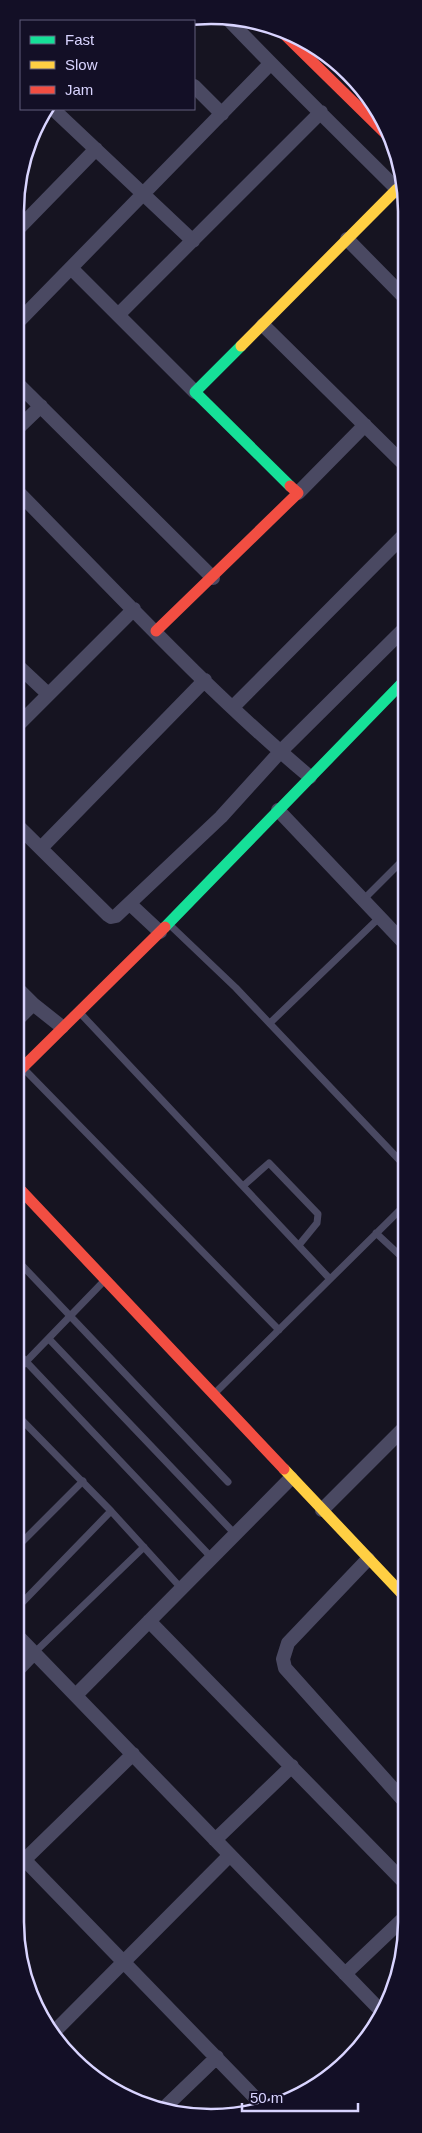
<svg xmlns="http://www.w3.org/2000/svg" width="422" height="2133" viewBox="0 0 422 2133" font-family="Helvetica,sans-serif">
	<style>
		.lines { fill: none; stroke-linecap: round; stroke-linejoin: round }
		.lane { stroke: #4a4962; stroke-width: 7 }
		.street { stroke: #4a4962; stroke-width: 14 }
		.fast { stroke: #16e098; stroke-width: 11 }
		.slow { stroke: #ffcf43; stroke-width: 11 }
		.jam { stroke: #f24e42; stroke-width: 11 }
		.rim { fill: none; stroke: #d9d4ff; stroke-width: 2.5 }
	</style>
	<rect width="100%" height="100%" fill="#161421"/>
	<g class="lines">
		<!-- lane -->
		<path class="lane" d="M363 900 406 857
			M172 927 236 988 406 1167
			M82 1015 330 1279
			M270 1023 380 917
			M26 1071 279 1330
			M243 1186 269 1163 318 1214 317 1223 299 1245
			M376 1233 406 1261
			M16 1259 228 1482
			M49 1339 235 1534
			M16 1351 211 1557
			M16 1372 104 1281
			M214 1394 406 1204
			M15 1413 111 1511 181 1588
			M15 1549 83 1481
			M15 1610 111 1511
			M34 1653 144 1547"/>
		<!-- street -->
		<path class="street" d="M226 17C285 79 346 138 407 199
			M194 86 222 114
			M53 109 193 241
			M17 230 96 149
			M347 239 406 299
			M71 268 195 392
			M118 315 321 112
			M17 323 270 64
			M263 325 406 466
			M16 382 213 578
			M16 430 41 406
			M16 490C112 587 205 689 310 777
			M298 493 365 425
			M16 664 48 694
			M233 707 406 533
			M16 727 134 609
			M278 810 406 945
			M16 824 108 915 111 917 116 916 221 817 280 752 406 627
			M41 848 205 680
			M130 904 160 932
			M16 987 33 1004 62 1027
			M16 1021 33 1004
			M322 1510 406 1426
			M368 1559 288 1643 283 1659 285 1668 405 1802
			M149 1621 405 1883
			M15 1633 383 2013
			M15 1673 34 1653
			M76 1695 291 1478
			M215 1840 292 1766
			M15 1850 266 2109
			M15 1869 133 1754
			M345 1974 405 1917
			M54 2032 230 1855
			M164 2108 217 2057"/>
		<!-- fast -->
		<path class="fast" d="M241 346 195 392 290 486
			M165 927 406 679"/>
		<!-- slow -->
		<path class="slow" d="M241 346 397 189
			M284 1469 406 1598"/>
		<!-- jam -->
		<path class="jam" d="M280 30 391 139
			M334 61 361 88
			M156 631 298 493 290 486
			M16 1074 165 927
			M16 1185 284 1469"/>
	</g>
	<!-- crop -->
	<path d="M0 0H422V2133H0ZM211 24H211A187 187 0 0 1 398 211V1922A187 187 0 0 1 211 2109H211A187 187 0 0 1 24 1922V211A187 187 0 0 1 211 24Z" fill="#130f26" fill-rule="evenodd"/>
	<path class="rim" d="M211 24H211A187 187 0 0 1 398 211V1922A187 187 0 0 1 211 2109H211A187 187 0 0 1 24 1922V211A187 187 0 0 1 211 24Z"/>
	<!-- legend -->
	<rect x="20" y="20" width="175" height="90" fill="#130f26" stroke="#625e7d"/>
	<rect x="30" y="36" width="25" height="8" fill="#16e098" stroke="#625e7d"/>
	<text x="65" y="45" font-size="15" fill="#d9d4ff">Fast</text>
	<rect x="30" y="61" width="25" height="8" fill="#ffcf43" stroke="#625e7d"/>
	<text x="65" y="70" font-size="15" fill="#d9d4ff">Slow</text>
	<rect x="30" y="86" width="25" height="8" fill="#f24e42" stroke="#625e7d"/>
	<text x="65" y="95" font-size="15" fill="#d9d4ff">Jam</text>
	<!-- scale -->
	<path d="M242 2103v8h116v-8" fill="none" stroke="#d9d4ff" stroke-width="2.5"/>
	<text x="250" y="2103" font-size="15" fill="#d9d4ff" stroke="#130f26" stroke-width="4" paint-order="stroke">50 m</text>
</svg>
